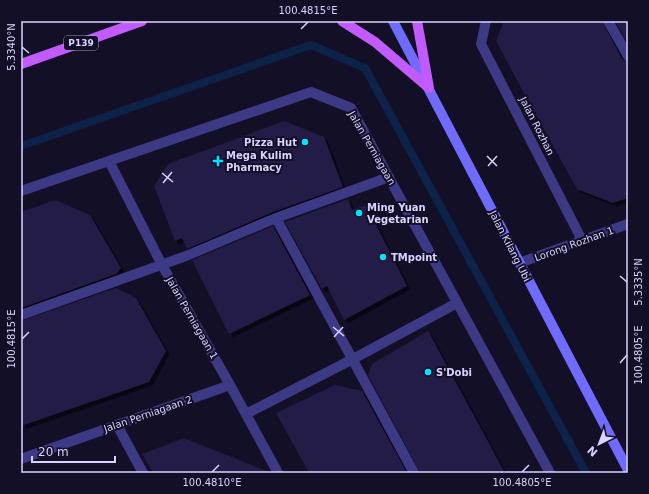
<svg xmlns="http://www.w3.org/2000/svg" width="649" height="494" viewBox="0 0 649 494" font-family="'DejaVu Sans',sans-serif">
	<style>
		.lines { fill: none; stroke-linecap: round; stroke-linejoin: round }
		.stream { stroke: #0c2248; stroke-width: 8 }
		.building { fill: #241b47; filter: url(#shadow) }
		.service { stroke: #3d3a85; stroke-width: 10 }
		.minor { stroke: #3d3a85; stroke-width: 10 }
		.secondary { stroke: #6f6bff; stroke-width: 10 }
		.primary { stroke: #c25bff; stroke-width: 10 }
		.ticks { fill: none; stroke: #d9d4ff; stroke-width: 1.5 }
		.poi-dot { fill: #00e5ff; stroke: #130f26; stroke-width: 1.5 }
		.labels { text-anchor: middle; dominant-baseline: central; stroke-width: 4; stroke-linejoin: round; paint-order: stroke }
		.shield { fill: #130f26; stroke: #9e99be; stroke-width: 1 }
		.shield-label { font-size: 9px; font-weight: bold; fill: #d9d4ff }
		.street-label { font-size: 10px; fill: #d9d4ff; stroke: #130f26 }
		.poi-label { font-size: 10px; font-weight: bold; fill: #d9d4ff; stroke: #130f26; text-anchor: start }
		.neatline { fill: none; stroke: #d9d4ff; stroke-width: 1.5 }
		.ticks-label { font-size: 10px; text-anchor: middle; fill: #d9d4ff }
	</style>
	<defs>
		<filter id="shadow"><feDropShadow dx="3.5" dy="3.5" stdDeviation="0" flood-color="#0009"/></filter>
	</defs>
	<rect width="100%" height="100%" fill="#130f26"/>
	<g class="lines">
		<!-- stream -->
		<path class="stream" d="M21 146 311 45 365 68 586 473"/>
	</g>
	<!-- building -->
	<path class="building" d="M504 21H602L622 59 628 62V198L613 203 577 189 527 99 496 41Z
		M615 21H628V43Z
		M284 121 324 137 343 187 273 212 187 249 182 238 175 241 154 186 168 164Z
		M348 199 352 210 366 205 407 286 344 320 327 286 322 289 285 222Z
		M55 200 90 215 121 268 116 274 21 308V212Z
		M273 226 310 295 229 334 192 260Z
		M116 288 136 298 166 351 149 382 21 426V321Z
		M428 331 452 375 505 473H420L368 375 372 364Z
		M335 385 362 391 407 473H309L276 413Z
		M184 438 269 472V473H153L142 454Z"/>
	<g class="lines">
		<!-- service -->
		<path class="service" d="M608 21 628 56
			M276 218 414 473
			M21 315 186 256 276 218 389 177
			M246 414 353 359 457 303
			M117 425 143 473"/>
		<!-- minor -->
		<path class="minor" d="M486 21 481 44 582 240
			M109 161 162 265 230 385 278 473
			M21 191 311 92 351 108 550 473
			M519 263 628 224
			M21 459 230 385"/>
		<!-- secondary -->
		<path class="secondary" d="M393 21 628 470"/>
		<!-- primary -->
		<path class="primary" d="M342 21 375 42 429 88
			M417 21 429 88
			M21 64 142 21"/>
	</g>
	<!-- ticks -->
	<path class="ticks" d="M301 29 308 22M22 47 29 53M487 156 497 166M488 166 497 156M162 173 173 182M163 183 172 172M620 276 627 282M333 327 344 336M334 337 343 327M22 339 29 332M620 363 627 355M212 472 219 465M522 472 529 465"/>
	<!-- markers -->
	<g class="poi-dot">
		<circle cx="305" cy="142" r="4"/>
		<path d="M216 155h4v4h4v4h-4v4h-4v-4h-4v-4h4z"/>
		<circle cx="359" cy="213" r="4"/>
		<circle cx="383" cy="257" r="4"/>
		<circle cx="428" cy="372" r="4"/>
	</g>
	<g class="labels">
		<!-- shield labels -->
		<rect class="shield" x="64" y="36" width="34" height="14" rx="3"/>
		<g class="shield-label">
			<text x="81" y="43">P139</text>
		</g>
		<!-- street labels -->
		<g class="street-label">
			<text transform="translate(537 126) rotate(63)">Jalan Rozhan</text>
			<text transform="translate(372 148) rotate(60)">Jalan Perniagaan</text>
			<text transform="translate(574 244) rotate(-20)">Lorong Rozhan 1</text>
			<text transform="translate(510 246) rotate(63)">Jalan Kilang Ubi</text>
			<text transform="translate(192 318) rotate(60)">Jalan Perniagaan 1</text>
			<text transform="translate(148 414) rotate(-19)">Jalan Perniagaan 2</text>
		</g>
		<!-- poi labels -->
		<g class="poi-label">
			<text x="297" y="142" text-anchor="end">Pizza Hut</text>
			<text x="226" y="155">Mega Kulim<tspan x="226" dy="12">Pharmacy</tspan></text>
			<text x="367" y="207">Ming Yuan<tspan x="367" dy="12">Vegetarian</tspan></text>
			<text x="391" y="257">TMpoint</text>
			<text x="436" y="372">S'Dobi</text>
		</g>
	</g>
	<!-- border -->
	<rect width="649" height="494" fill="none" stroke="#130f26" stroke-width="44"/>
	<!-- north arrow -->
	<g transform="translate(599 444) rotate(222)" stroke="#130f26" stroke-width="3" paint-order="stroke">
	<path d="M0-3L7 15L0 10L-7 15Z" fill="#d9d4ff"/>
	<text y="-6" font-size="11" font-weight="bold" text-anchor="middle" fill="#d9d4ff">N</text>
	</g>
	<!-- scale -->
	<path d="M32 456v6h83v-6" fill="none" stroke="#d9d4ff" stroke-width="2"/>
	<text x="38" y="456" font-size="12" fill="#d9d4ff" stroke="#130f26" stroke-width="3" paint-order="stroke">20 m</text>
	<rect x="22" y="22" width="605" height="450" class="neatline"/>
	<g class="ticks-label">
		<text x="308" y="14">100.4815°E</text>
		<text transform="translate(11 47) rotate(-90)" y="4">5.3340°N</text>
		<text transform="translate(638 282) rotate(-90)" y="4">5.3335°N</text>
		<text transform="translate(11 339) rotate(-90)" y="4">100.4815°E</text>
		<text transform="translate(638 355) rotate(-90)" y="4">100.4805°E</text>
		<text x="212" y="486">100.4810°E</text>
		<text x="522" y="486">100.4805°E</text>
	</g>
</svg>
